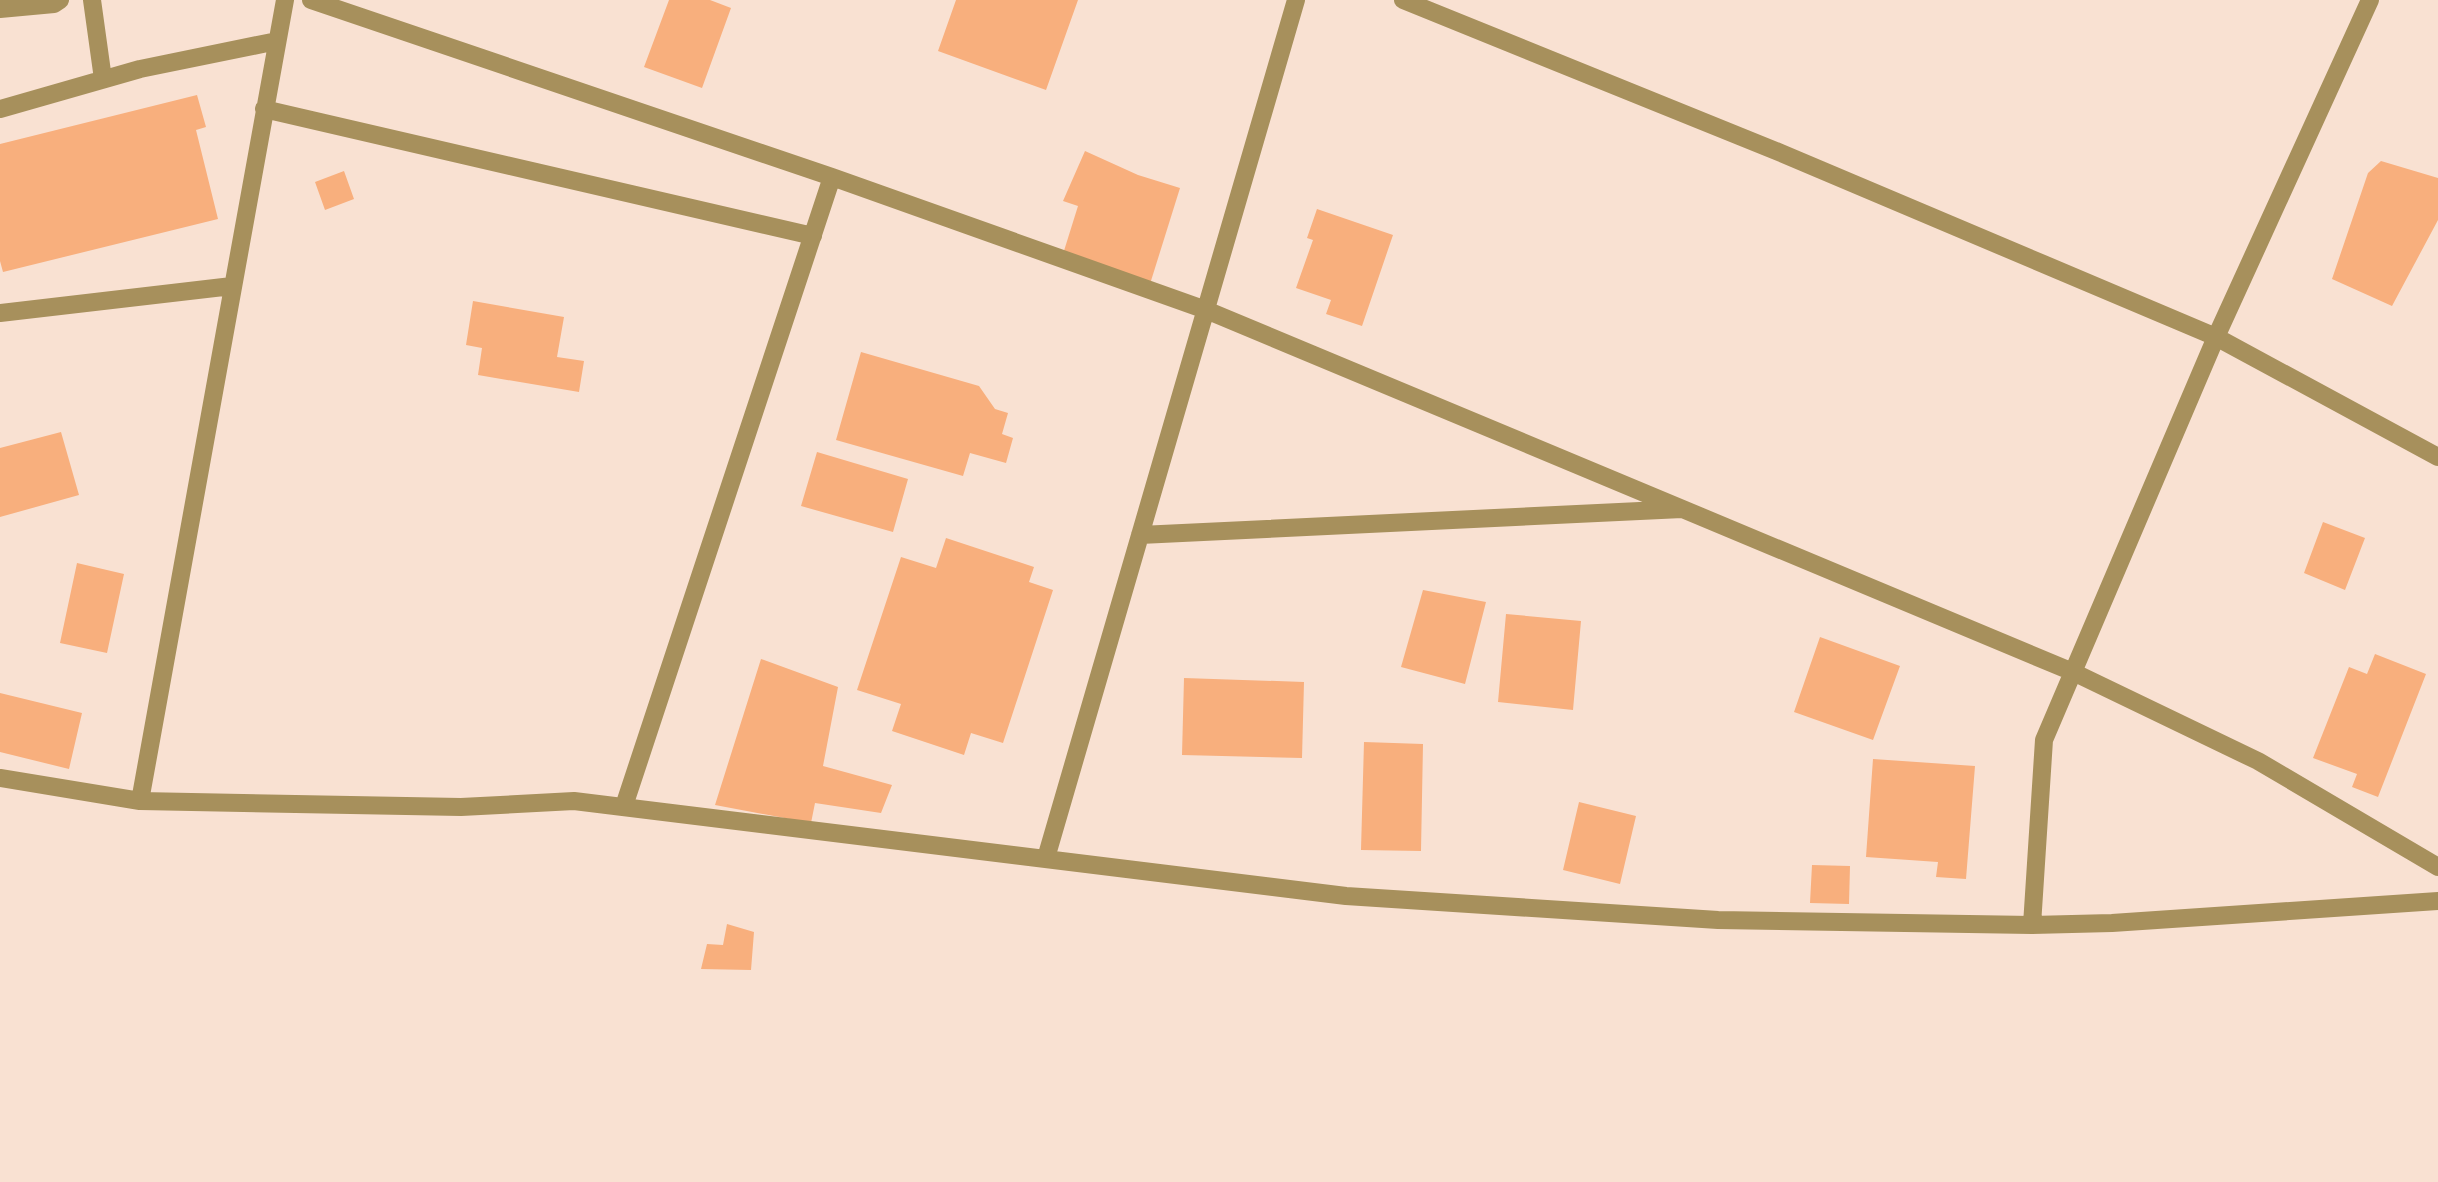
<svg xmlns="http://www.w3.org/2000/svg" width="2438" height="1182" viewBox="0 0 2438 1182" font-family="Raleway,sans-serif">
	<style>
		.building { fill: #f8af7d }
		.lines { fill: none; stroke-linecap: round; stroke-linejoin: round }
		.minor { stroke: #a7905c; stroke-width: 18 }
	</style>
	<rect width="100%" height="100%" fill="#f9e1d2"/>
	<!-- building -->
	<path class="building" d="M669 0H710L731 8 702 88 644 67Z
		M956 0H1078L1046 90 938 51Z
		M197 95 206 127 196 130 218 219 3 272 0 261V144Z
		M1085 151 1138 175 1180 188 1150 284 1063 254 1078 206 1063 201Z
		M2381 161 2438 178V220L2392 306 2332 279 2368 173Z
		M344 171 354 199 325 210 315 182Z
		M1317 209 1393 235 1362 326 1326 314 1331 300 1296 288 1313 240 1307 238Z
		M473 301 564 317 557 357 584 361 579 392 478 375 482 348 466 345Z
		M861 352 979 386 995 409 1008 413 1002 434 1013 438 1006 463 970 453 963 476 836 440Z
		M61 432 79 495 0 517V448Z
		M817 452 908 479 893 532 801 506Z
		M2323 522 2365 538 2345 590 2304 573Z
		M946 538 1034 567 1029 582 1053 590 1003 743 971 733 964 755 892 731 901 704 857 690 901 557 936 568Z
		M77 563 124 574 107 653 60 643Z
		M1423 590 1486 602 1465 684 1401 667Z
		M1506 614 1581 621 1573 710 1498 702Z
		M1820 637 1900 666 1873 740 1794 712Z
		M2375 654 2426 674 2378 797 2352 787 2357 774 2313 758 2349 667 2367 674Z
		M761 659 838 687 823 766 892 785 881 813 815 803 811 823 715 805Z
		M1184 678 1304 682 1302 758 1182 755Z
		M0 693 82 713 69 769 0 752Z
		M1364 742 1423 744 1421 851 1361 850Z
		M1873 759 1975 766 1966 879 1936 877 1938 862 1866 857Z
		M1579 802 1636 816 1620 884 1563 870Z
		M1812 865 1850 866 1849 904 1810 903Z
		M727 924 754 932 751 970 701 969 707 944 723 945Z"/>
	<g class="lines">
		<!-- minor -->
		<path class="minor" d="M92 0 103 79
			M311 0 832 177 1206 310 2073 672 2258 761 2438 867
			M1403 0 1781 153 2216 337 2438 457
			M0 9 54 4 60 0
			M0 109 140 69 277 41
			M264 109 813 236
			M0 313 232 286
			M1140 535 1682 509
			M0 778 140 801 461 807 574 801 1346 896 1718 920 2032 925 2112 923 2438 901
			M140 801 285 0
			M624 806 832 177
			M1046 858 1296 0
			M2032 925 2044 740 2216 337 2370 0"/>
	</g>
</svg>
